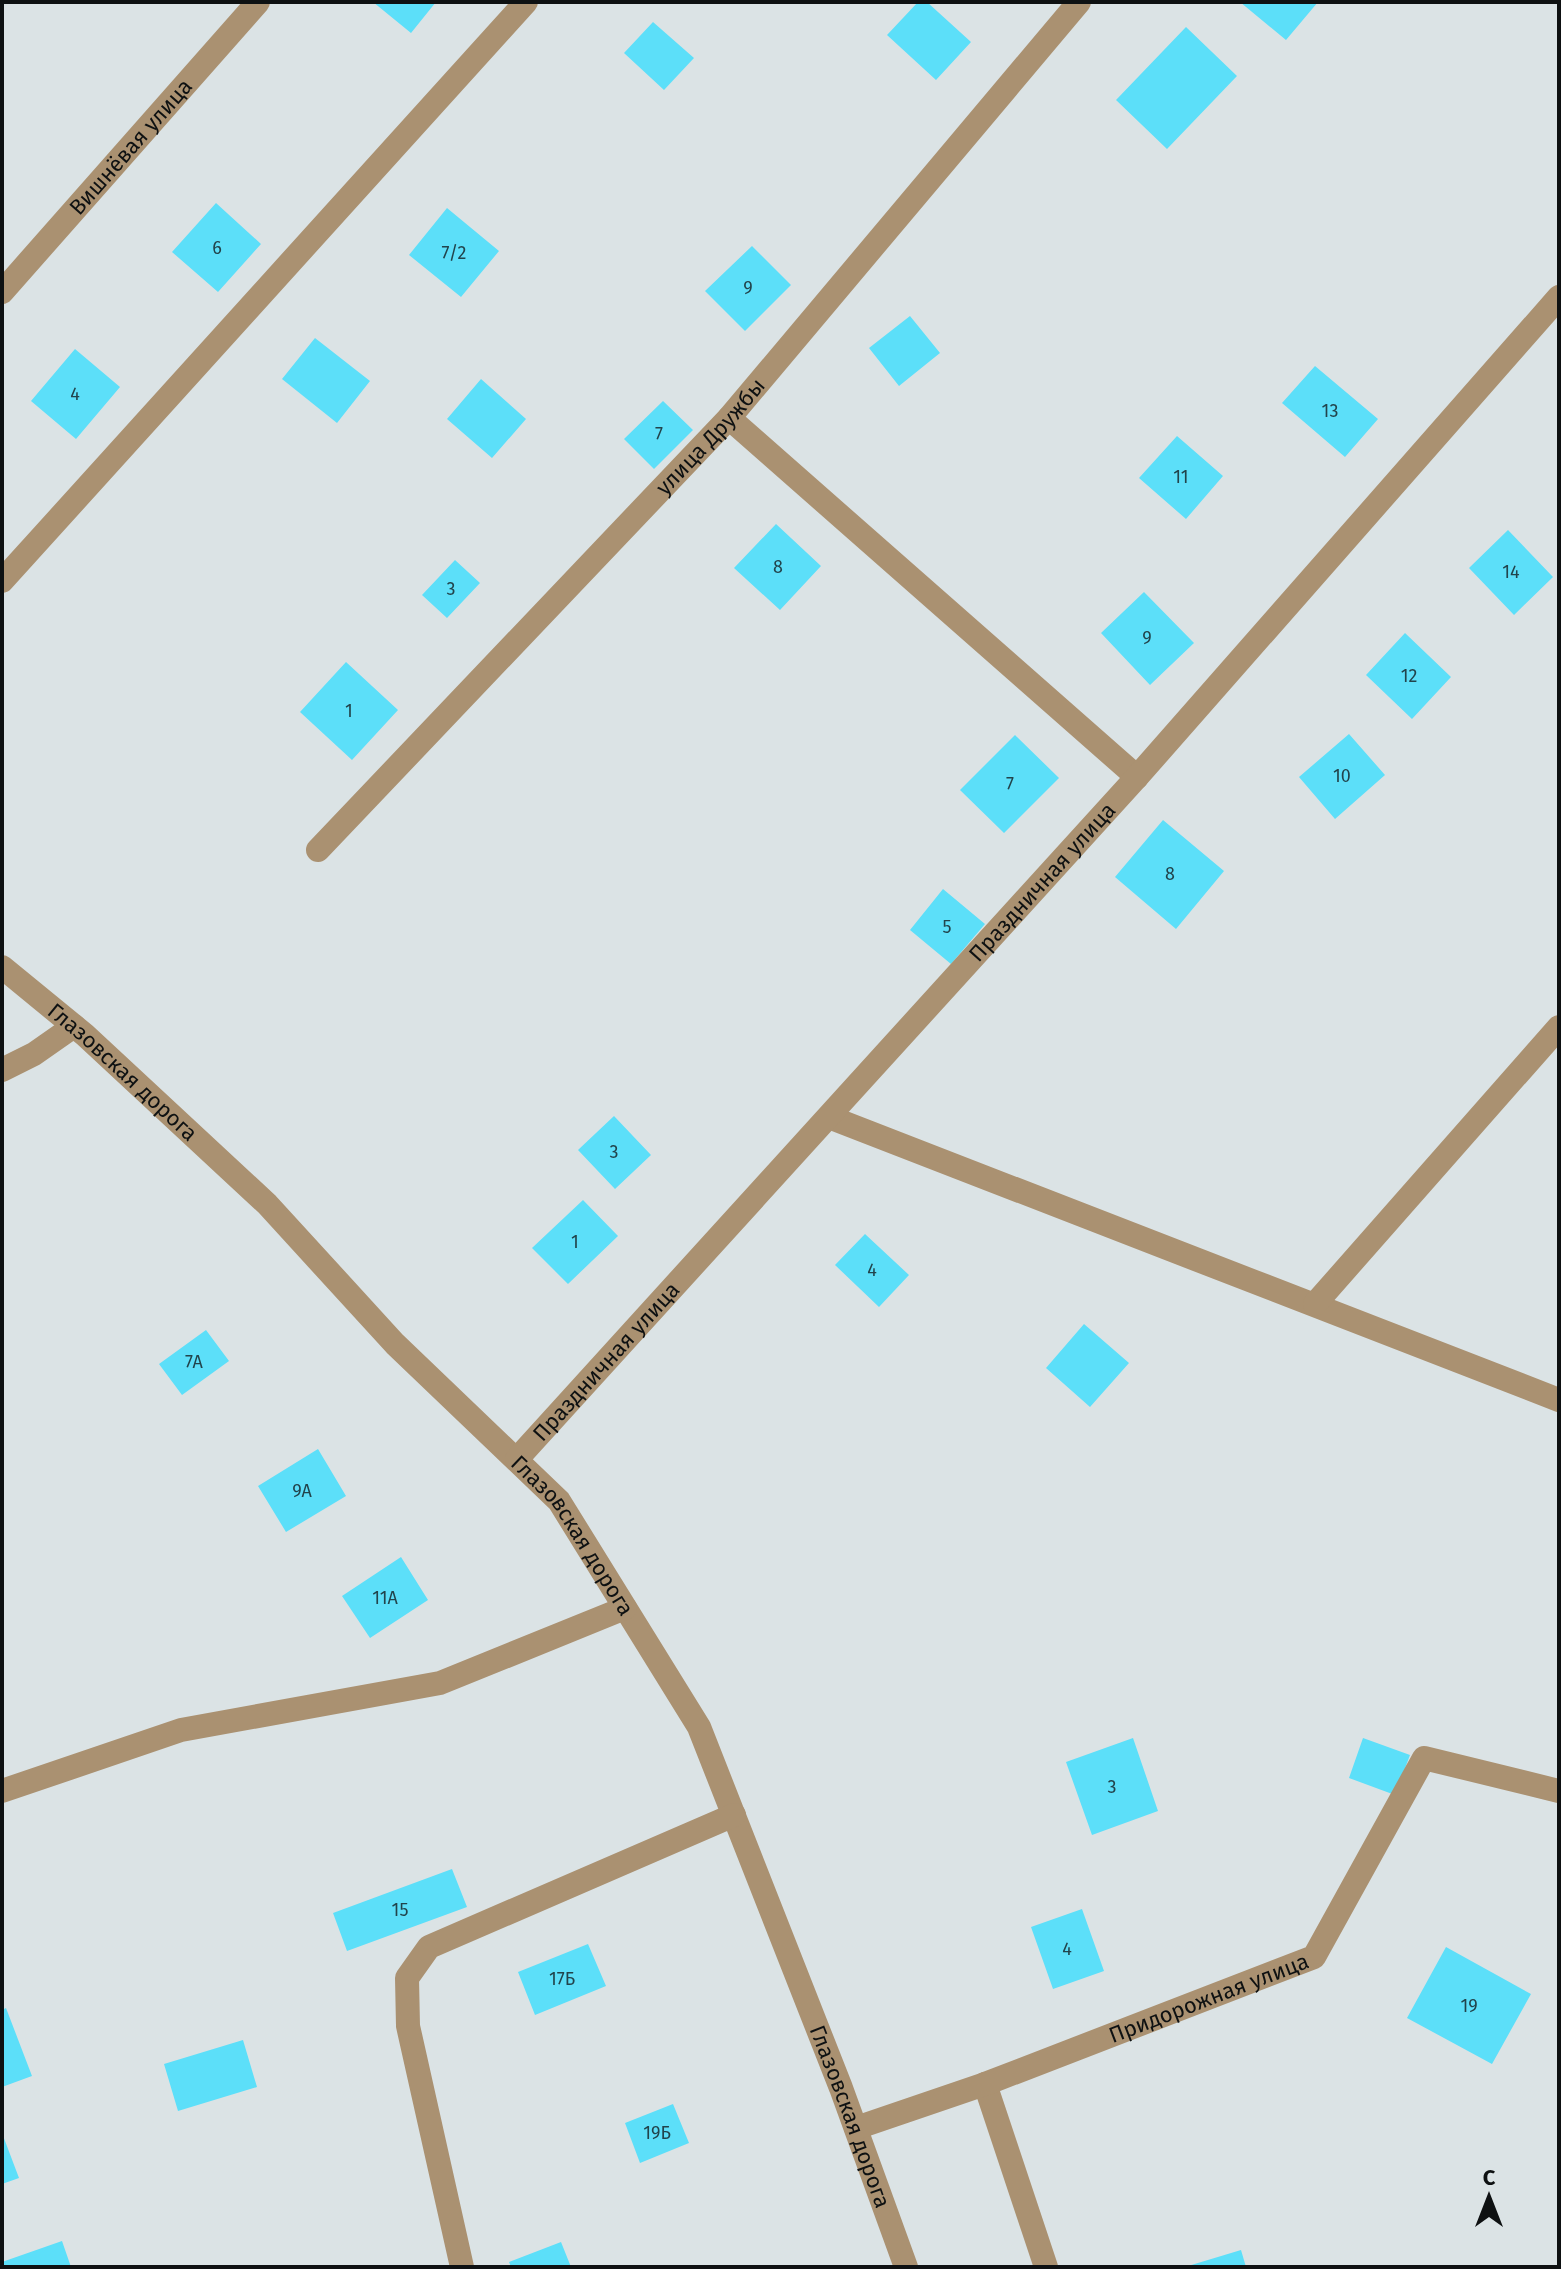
<svg xmlns="http://www.w3.org/2000/svg" width="1561" height="2269" viewBox="0 0 1561 2269" font-family="'Fira Sans',sans-serif">
	<style>
		.building { fill: #5cdff9 }
		.lines { fill: none; stroke-linecap: round; stroke-linejoin: round }
		.minor { stroke: #aa9171; stroke-width: 24 }
		.labels { text-anchor: middle; dominant-baseline: central; stroke-width: 6; stroke-linejoin: round; paint-order: stroke }
		.number-label { font-size: 18px; fill: #22444c }
		.street-label { font-size: 22px; fill: #0e1112; stroke: #dbe3e5 }
	</style>
	<rect width="100%" height="100%" fill="#dbe3e5"/>
	<!-- building -->
	<path class="building" d="M373 2H436L411 33Z
		M918 2H927L971 42 936 80 887 35Z
		M1240 2H1318L1286 40Z
		M653 22 694 58 664 90 624 53Z
		M1186 27 1237 76 1167 149 1116 100Z
		M216 203 261 244 218 292 172 252Z
		M447 208 499 251 461 297 409 255Z
		M752 246 791 285 745 331 705 291Z
		M910 316 940 353 899 386 869 348Z
		M315 338 370 381 337 423 282 379Z
		M75 349 120 387 76 439 31 401Z
		M1315 366 1378 419 1345 457 1282 403Z
		M481 379 526 419 492 458 447 419Z
		M663 401 693 430 654 469 624 439Z
		M1177 436 1223 476 1186 519 1139 478Z
		M776 524 821 566 780 610 734 568Z
		M1508 530 1553 577 1514 615 1469 568Z
		M455 560 480 583 447 618 422 595Z
		M1144 592 1194 643 1150 685 1101 633Z
		M1405 633 1451 677 1412 719 1366 675Z
		M346 662 398 710 352 760 300 712Z
		M1349 734 1385 775 1335 819 1299 777Z
		M1015 735 1059 778 1004 833 960 790Z
		M1163 820 1224 871 1176 929 1115 877Z
		M943 889 985 924 951 964 910 930Z
		M614 1116 651 1155 615 1189 578 1150Z
		M583 1200 618 1236 568 1284 532 1248Z
		M865 1234 909 1275 879 1307 835 1265Z
		M1084 1324 1129 1363 1090 1407 1046 1368Z
		M206 1330 229 1361 182 1395 159 1364Z
		M318 1449 346 1496 286 1532 258 1486Z
		M401 1557 428 1600 370 1638 342 1596Z
		M1133 1738 1158 1811 1092 1835 1066 1762Z
		M1363 1738 1410 1755 1395 1795 1349 1778Z
		M452 1869 467 1907 347 1951 333 1913Z
		M1082 1909 1104 1971 1053 1989 1031 1927Z
		M588 1944 606 1986 535 2015 518 1972Z
		M1446 1947 1531 1994 1492 2064 1407 2018Z
		M6 2008 32 2076 2 2087V2010Z
		M243 2040 257 2087 178 2111 164 2064Z
		M673 2104 689 2143 640 2163 625 2123Z
		M2 2133 19 2178 2 2184Z
		M62 2241 71 2267H2V2262Z
		M561 2242 571 2267H511L509 2262Z
		M1241 2250 1246 2267H1188V2266Z"/>
	<g class="lines">
		<!-- minor -->
		<g class="minor">
			<path id="s1" d="M2 292 258 2"/>
			<path d="M729 418 1137 777"/>
			<path d="M2 581 526 2"/>
			<path id="s2" d="M318 850 729 418 1079 2"/>
			<path id="s3" d="M2 967 85 1035 267 1204 395 1344 559 1501 699 1727 841 2088 906 2267"/>
			<path d="M2 1070 34 1054 74 1026"/>
			<path d="M829 1117 1559 1400"/>
			<path d="M1315 1304 1559 1027"/>
			<path id="s4" d="M517 1459 1137 777 1559 297"/>
			<path d="M2 1791 181 1730 440 1683 625 1608"/>
			<path d="M985 2084 1046 2267"/>
			<path id="s5" d="M856 2128 985 2084 1314 1957 1424 1758 1559 1791"/>
			<path d="M462 2267 408 2026 407 1978 429 1947 734 1815"/>
		</g>
	</g>
	<g class="labels">
		<!-- number labels -->
		<g class="number-label">
			<text x="217" y="248">6</text>
			<text x="454" y="253">7/2</text>
			<text x="748" y="288">9</text>
			<text x="75" y="394">4</text>
			<text x="1330" y="411">13</text>
			<text x="659" y="434">7</text>
			<text x="1181" y="477">11</text>
			<text x="778" y="567">8</text>
			<text x="1511" y="572">14</text>
			<text x="451" y="589">3</text>
			<text x="1147" y="638">9</text>
			<text x="1409" y="676">12</text>
			<text x="349" y="711">1</text>
			<text x="1342" y="776">10</text>
			<text x="1010" y="784">7</text>
			<text x="1170" y="874">8</text>
			<text x="947" y="927">5</text>
			<text x="614" y="1152">3</text>
			<text x="575" y="1242">1</text>
			<text x="872" y="1270">4</text>
			<text x="194" y="1362">7А</text>
			<text x="302" y="1491">9А</text>
			<text x="385" y="1598">11А</text>
			<text x="1112" y="1787">3</text>
			<text x="400" y="1910">15</text>
			<text x="1067" y="1949">4</text>
			<text x="562" y="1979">17Б</text>
			<text x="1469" y="2006">19</text>
			<text x="657" y="2133">19Б</text>
		</g>
		<!-- street labels -->
		<g class="street-label">
			<text stroke="none"><textPath href="#s1" startOffset="194">Вишнёвая улица</textPath></text>
			<text stroke="none"><textPath href="#s2" startOffset="570">улица Дружбы</textPath></text>
			<text stroke="none"><textPath href="#s4" startOffset="780">Праздничная улица</textPath></text>
			<text stroke="none"><textPath href="#s3" startOffset="160">Глазовская дорога</textPath></text>
			<text stroke="none"><textPath href="#s4" startOffset="132">Праздничная улица</textPath></text>
			<text stroke="none"><textPath href="#s3" startOffset="808">Глазовская дорога</textPath></text>
			<text stroke="none"><textPath href="#s5" startOffset="376">Придорожная улица</textPath></text>
			<text stroke="none"><textPath href="#s3" startOffset="1456">Глазовская дорога</textPath></text>
		</g>
	</g>
	<!-- border -->
	<rect width="1561" height="2269" fill="none" stroke="#0e1112" stroke-width="8"/>
	<!-- north arrow -->
	<g transform="translate(1489 2197)" stroke="#dbe3e5" stroke-width="6" paint-order="stroke">
	<path d="M0-6L14 30L0 20L-14 30Z" fill="#0e1112"/>
	<text y="-12" font-size="22" font-weight="bold" text-anchor="middle" fill="#0e1112">С</text>
	</g>
</svg>
